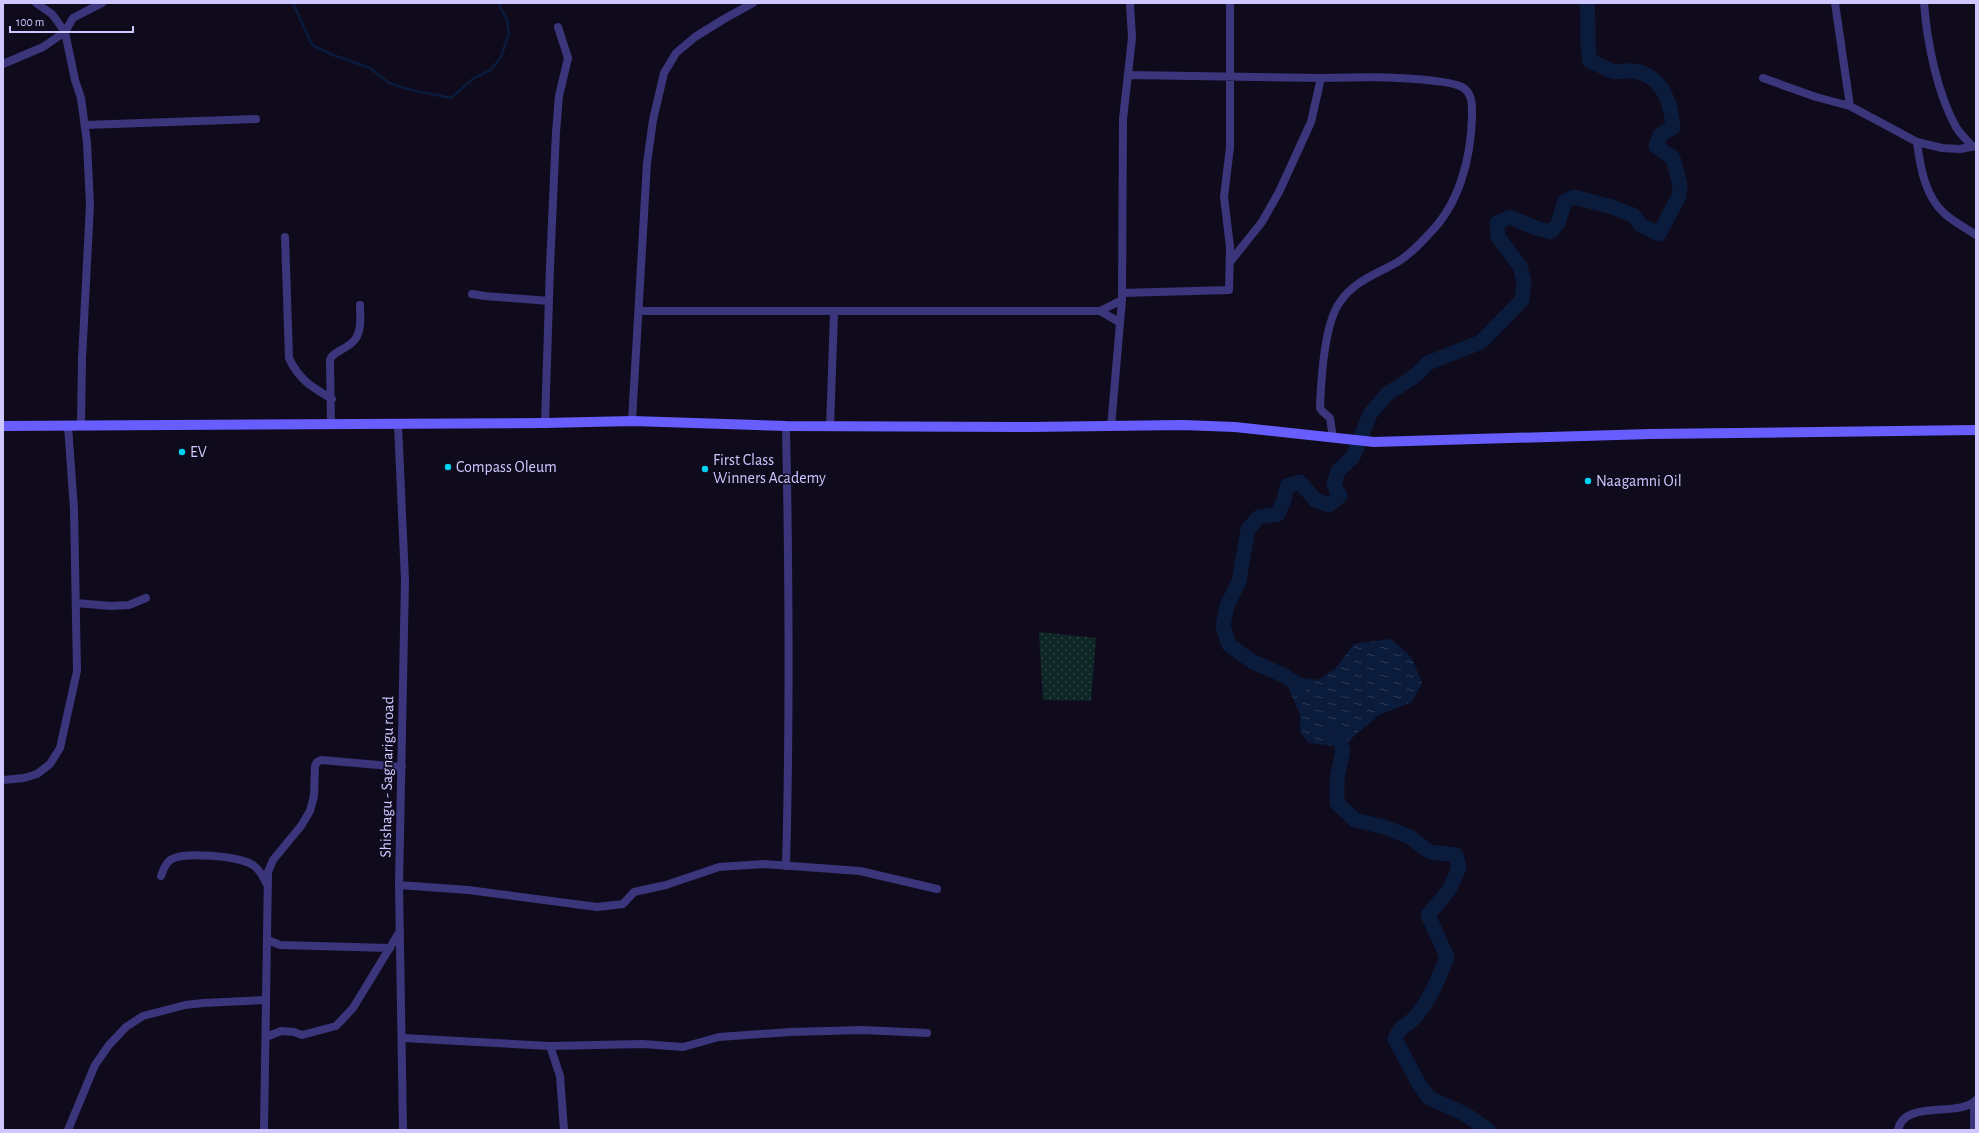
<svg xmlns="http://www.w3.org/2000/svg" width="1979" height="1133" viewBox="0 0 1979 1133" font-family="'Alegreya Sans',sans-serif">
	<style>
		.grass { fill: url(#grass-dots) }
		.water { fill: url(#water-ripples) }
		.lines { fill: none; stroke-linecap: round; stroke-linejoin: round }
		.stream { stroke: #0a1b3c; stroke-width: 2.5 }
		.river { stroke: #0a1b3c; stroke-width: 15 }
		.minor { stroke: #3b367c; stroke-width: 8 }
		.secondary { stroke: #685eff; stroke-width: 10 }
		.poi-dot { fill: #01d1f1; stroke: #0f0b1d; stroke-width: 1.5 }
		.labels { text-anchor: middle; dominant-baseline: central; stroke-width: 3; stroke-linejoin: round; paint-order: stroke }
		.poi-label { font-size: 16px; fill: #cfc7ff; stroke: #0f0b1d; text-anchor: start }
		.street-label { font-size: 16px; fill: #cfc7ff; stroke: #0f0b1d }
	</style>
	<defs>
		<pattern id="grass-dots" width="8" height="8" patternUnits="userSpaceOnUse"><rect width="8" height="8" fill="#0e2626"/><path d="M2 2h.1M6 6h.1" fill="none" stroke="#304447" stroke-width="1.8" stroke-linecap="round"/></pattern>
		<pattern id="water-ripples" width="26" height="14" patternUnits="userSpaceOnUse"><rect width="26" height="14" fill="#0a1b3c"/><path d="M2 4q2-2 4 0t4 0M15 11q2-2 4 0t4 0" fill="none" stroke="#2d3b59"/></pattern>
	</defs>
	<rect width="100%" height="100%" fill="#0f0b1d"/>
	<!-- grass -->
	<path class="grass" d="M1039 632 1096 638 1091 701 1043 700Z"/>
	<!-- water -->
	<path class="water" d="M1391 639 1412 658 1422 683 1412 702 1379 715 1354 736 1343 750 1335 746 1309 743 1300 732V714L1283 675 1318 680 1335 669 1354 644Z"/>
	<g class="lines">
		<!-- stream -->
		<path class="stream" d="M293 3 312 45 333 55 370 68 389 83 411 90 451 98 474 78 491 70 501 57 509 33 507 20 498 3"/>
		<!-- river -->
		<path class="river" d="M1300 686 1283 675 1253 662 1229 645 1223 626 1227 606 1239 581 1248 529 1259 517 1278 514 1284 500 1287 486 1300 482 1315 500 1329 505 1340 496 1334 485 1338 471 1353 457 1370 414 1387 394 1415 376 1428 363 1481 342 1522 300 1524 281 1520 266 1498 237 1497 223 1510 217 1536 228 1551 232 1558 223 1565 201 1574 197 1612 207 1633 215 1641 225 1659 234 1679 196 1680 185 1673 158 1656 146 1660 135 1673 127C1671 103 1662 75 1634 71 1627 70 1619 73 1612 71 1605 68 1597 64 1590 61 1586 42 1589 22 1587 3
			M1336 730 1343 750 1337 779V803L1355 820 1384 827 1410 837 1430 852 1456 855 1459 868 1449 890 1428 915 1447 957C1439 977 1431 998 1417 1015 1409 1026 1401 1023 1395 1039L1419 1084 1429 1098 1465 1114 1488 1130"/>
		<!-- minor -->
		<path class="minor" d="M36 3 52 14 65 32 75 80 81 98 87 143 90 205 82 359 81 426
			M1835 3 1850 106
			M1924 3C1927 42 1937 93 1956 127 1960 134 1967 140 1972 146
			M3 64 43 47 65 32 73 18 102 3
			M1128 75 1321 78
			M1763 78 1816 97 1850 106 1917 142 1942 148 1960 149 1976 146
			M85 125 256 119
			M1917 142C1920 166 1925 197 1945 214 1954 222 1966 228 1976 235
			M285 237 289 358C299 380 312 387 332 399
			M1230 262 1262 222 1279 192 1311 122 1321 78C1359 77 1397 76 1435 81 1443 82 1455 83 1462 87 1473 93 1472 106 1472 116 1471 159 1459 205 1428 235 1419 245 1408 256 1396 263 1376 274 1353 282 1340 302 1324 324 1321 380 1320 408L1322 411 1330 418 1333 438
			M1122 293 1229 290 1230 247 1224 197 1230 147V3
			M472 294 485 296 549 301
			M639 311H1100L1122 300
			M1100 311 1119 322
			M632 421 647 163 653 120 664 73 676 53 695 37 724 19 753 3
			M545 423 550 267 556 132 559 96 568 58 558 27
			M331 424 330 360C332 351 351 348 356 338 362 328 360 316 360 305
			M398 424 405 580 399 885 403 1130
			M786 426C789 573 790 719 786 866
			M830 427 834 313
			M1111 427 1122 300 1123 119 1132 38 1130 3
			M76 603 111 606 129 605 146 598
			M3 780 24 778 37 774 50 764 60 748 77 671 74 509 68 426
			M161 876C163 870 165 864 170 860 184 851 238 856 253 865 259 869 264 878 267 885
			M399 885 468 890 597 907 623 904 634 892 666 885 719 867 764 864 860 871 937 889
			M268 940 280 945 390 948
			M266 1037 281 1031 294 1032 302 1035 336 1026 353 1008 400 931
			M403 1038 550 1046 643 1044 683 1047 719 1037 790 1032 863 1030 927 1033
			M550 1046 560 1076 564 1130
			M1974 1102V1130
			M68 1130 95 1065 109 1045 126 1027 143 1016 185 1005 203 1003 266 1000
			M264 1130 268 872 273 860 301 826 310 811 314 796 315 766 317 762 321 760 402 767
			M1898 1130C1904 1099 1959 1118 1976 1100"/>
		<!-- secondary -->
		<path class="secondary" d="M3 426 545 423 632 421 786 426 1030 427 1182 425 1235 427 1374 442 1650 434 1976 430"/>
	</g>
	<!-- markers -->
	<g class="poi-dot">
		<circle cx="182" cy="452" r="4"/>
		<circle cx="448" cy="467" r="4"/>
		<circle cx="705" cy="469" r="4"/>
		<circle cx="1588" cy="481" r="4"/>
	</g>
	<g class="labels">
		<!-- poi labels -->
		<g class="poi-label">
			<text x="190" y="452">EV</text>
			<text x="713" y="460">First Class<tspan x="713" dy="18">Winners Academy</tspan></text>
			<text x="456" y="467">Compass Oleum</text>
			<text x="1596" y="481">Naagamni Oil</text>
		</g>
		<!-- street labels -->
		<g class="street-label">
			<text transform="translate(387 777) rotate(-89)">Shishagu - Sagnarigu road</text>
		</g>
	</g>
	<!-- border -->
	<rect width="1979" height="1133" fill="none" stroke="#cfc7ff" stroke-width="8"/>
	<!-- scale -->
	<path d="M10 26v6h123v-6" fill="none" stroke="#cfc7ff" stroke-width="2"/>
	<text x="16" y="26" font-size="12" fill="#cfc7ff" stroke="#0f0b1d" stroke-width="3" paint-order="stroke">100 m</text>
</svg>
